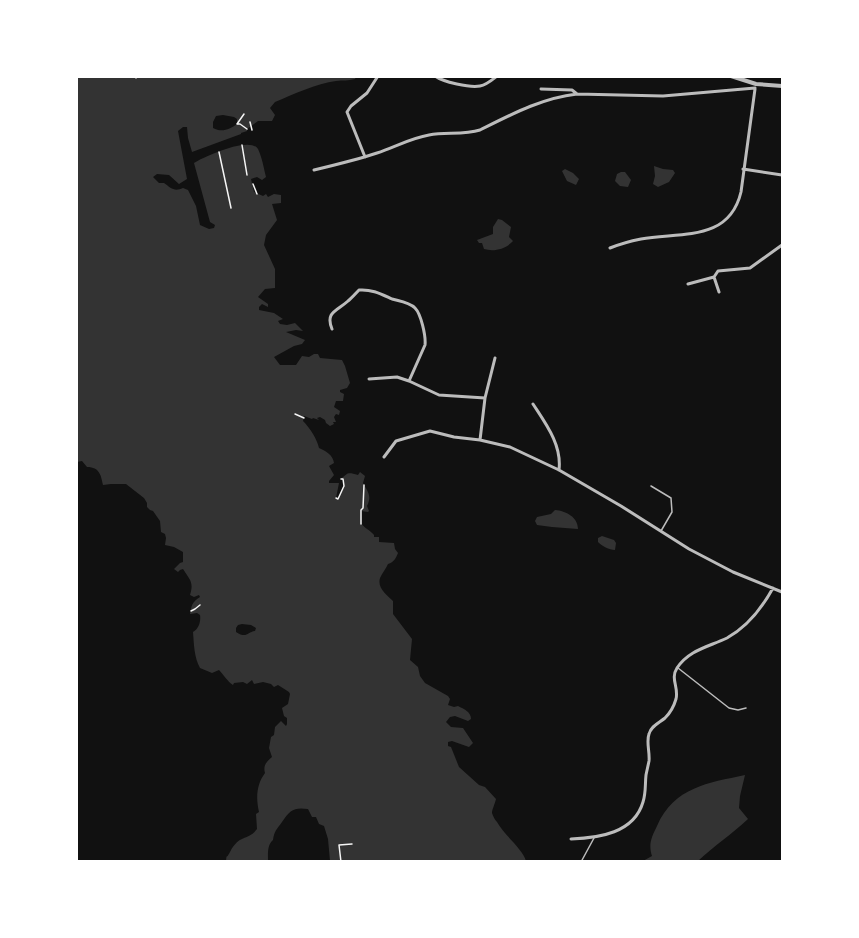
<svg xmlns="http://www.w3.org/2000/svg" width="859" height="938" viewBox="0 0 859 938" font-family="'Work Sans',sans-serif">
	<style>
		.water { fill: #333; fill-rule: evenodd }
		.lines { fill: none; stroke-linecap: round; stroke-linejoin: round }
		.path { stroke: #f5f5f5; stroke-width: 1.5 }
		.service { stroke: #bcbcbc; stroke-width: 1.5 }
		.minor { stroke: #bcbcbc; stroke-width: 3 }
		.tertiary { stroke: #bcbcbc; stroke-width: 4 }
	</style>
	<rect width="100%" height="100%" fill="#111"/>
	<!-- water -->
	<path class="water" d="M77 77H356L355 79C348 81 343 80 336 81 317 83 292 95 275 102L270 108 275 115 272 121H258L247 129V131L241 133V134L192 152 188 138 187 127H183L178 131 187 179 179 184 169 175 157 174 153 177 159 183H164C171 188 174 192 183 188L188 190 196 206 200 225 209 229 214 228 215 225 210 222 194 163C205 156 250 136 258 149 262 157 264 169 266 177L262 180 257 177 251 179 254 192 263 196 266 194 268 197 274 194 281 195V203L272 204 277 220 266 235 264 245 275 269V288L265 289 258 297 268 304V307L262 304 259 307V310L274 313 283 319 278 321 280 324 287 325 295 323 303 331 296 330 286 332 305 340 302 344 294 346 274 357 280 365H296L302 356 309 357 314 354H318L320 358 342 360 345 366 350 383 347 388 340 390V392L344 394 343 401H336L334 407 340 411 339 415 336 414 334 417 336 422H333L334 424 330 426 326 423 325 420 320 417 317 418 319 420 313 418 312 419 304 416 303 421C310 428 317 439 319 448 326 451 333 455 334 463L329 466 334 475 329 481V483H339L336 498 338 499 344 488 343 480 341 479C348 473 347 472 358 475L360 472 365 476 363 483C368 492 372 496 367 506L369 511 368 512 361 511V523C364 528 370 530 374 535V537H379V542L394 543 395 549 398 553C396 558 394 562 388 564 386 569 382 573 380 578 377 588 387 595 393 601V614L412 639 410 660 418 667 420 676 425 683 448 696 450 699 448 705 454 707 458 706C464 709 471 712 471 719L468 721 455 716 450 717 446 722 451 727 463 728 473 743 469 747 452 741 448 742V746L451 747 459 767 479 785 485 787 496 799C495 804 492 809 492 813 493 816 495 820 497 822 504 835 523 849 526 861H330L328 839 324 826 319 824 316 817H312L308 809C294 807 290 810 282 822 277 829 274 831 273 840 267 845 268 854 268 861H226C227 853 226 860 230 852 240 833 247 842 257 829L256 814 259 812C256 799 256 785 265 773 263 766 266 762 272 757L269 748 271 737 274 735 275 727 281 721 286 726 287 724V718L284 716 282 708 288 704 290 694 289 692 278 685 274 687 271 684 263 682 254 684 252 680 247 684 243 682 234 683 233 685C227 681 224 675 219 670L212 673 200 668C194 657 194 644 193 632 199 629 201 621 200 615L197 613 190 614C192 605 191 603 200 597L199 595 194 597 190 595C194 582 190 580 183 569L180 570 178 572 174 569 180 563 183 562V552L174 547 165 545 166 538 165 534 161 532 160 521 153 511 150 510 147 507V503L144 498 126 484H111L103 485C101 476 100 467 87 467L82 461 77 462ZM223 115 234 117 237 119V124C230 129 222 133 213 128V122L216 116ZM242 624 251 625 256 628 255 631C247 632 247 639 236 632V628L238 625Z
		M654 166 663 169 673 170 675 173 669 182 658 187 653 184 655 176Z
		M565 169 573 173 579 179 576 185 567 181 562 171Z
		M621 172H625L631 180 628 187 620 186 615 181 617 174Z
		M498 219 502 220 511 227 509 237 513 241C506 249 494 252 484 249L482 243H479L477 240 493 234V227Z
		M555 510C566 511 578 517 578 529L552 527 537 525 535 521 537 517 551 514Z
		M602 536 614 540 616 543 615 550C609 550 602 546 598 542V538Z
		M745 775 740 796 739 808 748 819C732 834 714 846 698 861H643L652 856C648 844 652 836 657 826 674 787 708 783 745 775Z"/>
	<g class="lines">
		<!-- path -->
		<path class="path" d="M136 76V78
			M244 114 237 124H240L247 129
			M250 122 252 130
			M242 145 247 175
			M219 152 231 208
			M253 184 257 194
			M295 414 304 418
			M336 498 338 499 344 486 343 479H341
			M361 524V510L363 508 364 485
			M191 611 195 609 200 605
			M341 862 339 845 352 844"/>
		<!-- service -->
		<path class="service" d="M651 486 671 498 672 512 661 531
			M678 668 729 708 738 710 746 708
			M581 862 594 838"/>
		<!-- minor -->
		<path class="minor" d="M435 76C443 82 470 88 480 86 486 85 492 80 497 76
			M541 89 572 90 577 94
			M365 157 347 112 351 106 367 93 378 76
			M743 169 782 175
			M314 170C335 165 356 160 377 153 395 147 411 138 429 135 446 132 464 135 480 130 512 114 542 98 577 94L663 96 755 88
			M610 248C620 244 631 241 641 239 681 232 729 242 741 192L755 89
			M714 277 719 292
			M688 284 714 277 718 271 750 268 782 245
			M332 329C325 312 337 311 348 301 352 298 355 294 359 290 372 289 381 294 392 299 399 301 409 302 415 308 421 314 426 336 425 345L409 381
			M369 379 397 377 409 381 439 395 485 398 480 440
			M485 398 495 358
			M533 404C546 424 562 445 559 470
			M384 457 396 441 430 431 454 437 480 440 510 447 559 470 621 506 689 549 733 572 782 592
			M571 839C599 838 634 833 643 802 646 793 645 784 646 775 647 770 648 766 649 761 650 752 646 742 649 734 651 726 659 723 665 718 670 713 674 706 676 699 679 687 670 679 677 668 689 650 708 647 727 638 747 627 762 608 773 588"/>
		<!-- tertiary -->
		<path class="tertiary" d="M731 76 756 84 782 86"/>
	</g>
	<!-- border -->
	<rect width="859" height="938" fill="none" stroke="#ffffff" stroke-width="156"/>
</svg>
